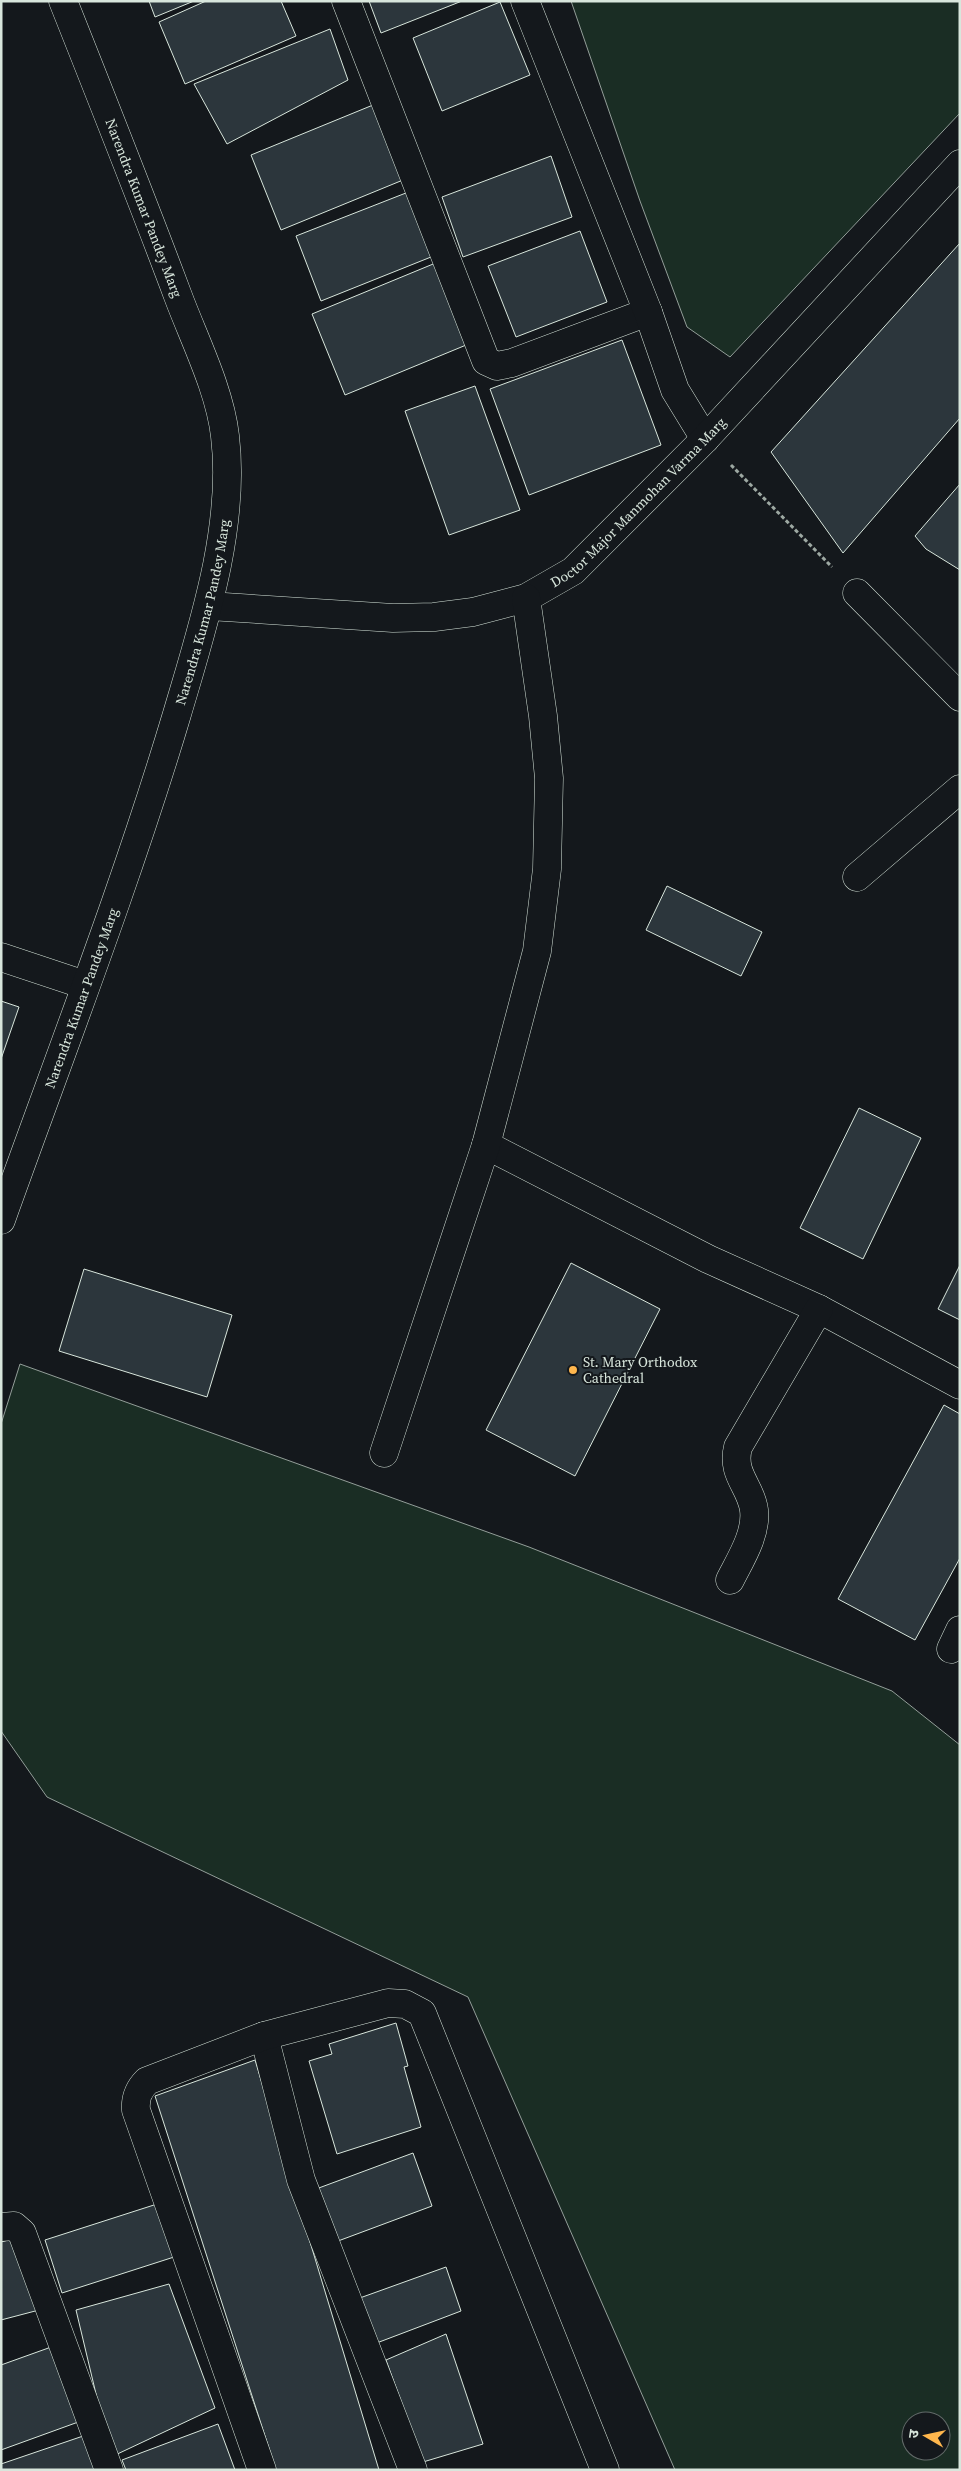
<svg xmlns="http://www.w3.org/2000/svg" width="961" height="2471" viewBox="0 0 961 2471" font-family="'Source Serif 4','Noto Sans Devanagari',serif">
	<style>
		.green { fill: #1a2d24; stroke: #939e99; fill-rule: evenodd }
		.building { fill: #2c363c; stroke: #d8e6dc }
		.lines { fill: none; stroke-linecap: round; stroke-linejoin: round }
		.minor-casing { stroke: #d8e6dc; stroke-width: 29 }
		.path { stroke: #9da8a2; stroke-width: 3; stroke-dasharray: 4 2.5; stroke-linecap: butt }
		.minor { stroke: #14181c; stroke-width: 28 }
		.poi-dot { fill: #ffb74d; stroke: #14181c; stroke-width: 2 }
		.labels { text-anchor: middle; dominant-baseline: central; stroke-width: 4; stroke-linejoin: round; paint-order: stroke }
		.street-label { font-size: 14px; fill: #d8e6dc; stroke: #14181c }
		.poi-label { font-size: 14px; fill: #d8e6dc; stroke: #14181c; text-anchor: start }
	</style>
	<rect width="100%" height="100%" fill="#14181c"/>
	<!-- green -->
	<path class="green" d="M571 1H960V113L730 357 687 327 640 201Z
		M20 1364 529 1547 892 1691 960 1745V2470H675L468 1997 47 1797 1 1731V1424ZM911 2421H941V2451H911Z"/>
	<!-- building -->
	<path class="building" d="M149 1H194L155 17Z
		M206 1H281L296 36 185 84 159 22Z
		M369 1H462L381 33Z
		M500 2 530 75 442 111 413 38Z
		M330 29 348 80 227 144 194 84Z
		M373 105 403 180 281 230 251 155Z
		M551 156 572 217 463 257 442 197Z
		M411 191 436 255 321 301 296 236Z
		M580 231 607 302 516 337 488 266Z
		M960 243V418L843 553 771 452Z
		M438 262 471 343 345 395 312 314Z
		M622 340 661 445 529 495 490 389Z
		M475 386 520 510 449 535 405 411Z
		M960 484V570L926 549 915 536Z
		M667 886 762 932 741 976 646 930Z
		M1 1001 19 1007 1 1059Z
		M859 1108 921 1138 863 1259 800 1228Z
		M571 1263 660 1309 575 1476 486 1430Z
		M960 1265V1320L938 1309Z
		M84 1269 232 1315 207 1397 59 1351Z
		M944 1405 960 1414V1558L915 1640 838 1599Z
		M396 2023 408 2066 404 2067 421 2127 337 2154 309 2061 332 2054 329 2044Z
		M255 2060 379 2470H276L155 2096Z
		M413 2153 432 2206 330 2244 308 2192Z
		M157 2204 174 2257 62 2293 45 2240Z
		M19 2237 39 2310 1 2320V2242Z
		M446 2267 461 2311 374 2344 357 2299Z
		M169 2284 215 2408 111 2457 76 2310Z
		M446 2334 483 2444 423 2462 386 2360Z
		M54 2346 81 2421 1 2450V2365Z
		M218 2424 235 2470H126L122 2460Z
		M89 2434 100 2470H1V2464Z"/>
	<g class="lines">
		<defs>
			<g id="minor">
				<path d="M346 1 486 361 497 366 512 363 648 312"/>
				<path d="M525 1 648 312 675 390 705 439"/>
				<path d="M857 593 960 697"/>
				<path id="s1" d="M209 606 393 618 434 617 473 612 526 598 573 571 705 439 960 164"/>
				<path d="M857 877 960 789"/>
				<path d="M1 957 85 985"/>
				<path d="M486 1145 708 1259 819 1309 960 1385"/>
				<path id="s2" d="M1 1220C61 1052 126 885 177 714 202 629 236 527 225 436 220 390 194 339 178 296 141 197 102 99 63 1"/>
				<path d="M384 1453 486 1145 537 951 547 869 549 778 543 716 526 598"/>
				<path d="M730 1580C740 1560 757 1534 754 1510 751 1486 731 1475 738 1447L819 1309"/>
				<path d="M951 1649 960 1630"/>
				<path d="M264 2036 301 2180 413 2470"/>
				<path d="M1 2227 14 2226 22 2233 109 2470"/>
				<path d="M262 2470 136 2110C135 2098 138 2090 147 2081L264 2036 388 2003 405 2004 422 2013 605 2470"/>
			</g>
		</defs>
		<!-- minor casing -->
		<use href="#minor" class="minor-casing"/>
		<!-- path -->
		<path class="path" d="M731 465 832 567"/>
		<!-- minor -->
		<use href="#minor" class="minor"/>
	</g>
	<!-- markers -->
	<circle class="poi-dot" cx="573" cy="1370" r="5"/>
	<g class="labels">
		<!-- street labels -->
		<g class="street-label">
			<text transform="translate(144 208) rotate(69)">Narendra Kumar Pandey Marg</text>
			<text stroke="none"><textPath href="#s1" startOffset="468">Doctor Major Manmohan Varma Marg</textPath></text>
			<text stroke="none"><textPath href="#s2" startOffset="641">Narendra Kumar Pandey Marg</textPath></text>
			<text stroke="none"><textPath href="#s2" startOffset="236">Narendra Kumar Pandey Marg</textPath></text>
		</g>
		<!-- poi labels -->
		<g class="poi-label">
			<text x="583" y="1362">St. Mary Orthodox<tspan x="583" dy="16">Cathedral</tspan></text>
		</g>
	</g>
	<!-- border -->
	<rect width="961" height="2471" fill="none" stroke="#d8e6dc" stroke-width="5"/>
	<!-- north arrow -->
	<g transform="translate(926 2436) rotate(279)"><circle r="24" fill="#14181c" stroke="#626a69"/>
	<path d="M0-4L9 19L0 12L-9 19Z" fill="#ffb74d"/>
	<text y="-8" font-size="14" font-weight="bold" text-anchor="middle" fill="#d8e6dc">उ</text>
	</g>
</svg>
